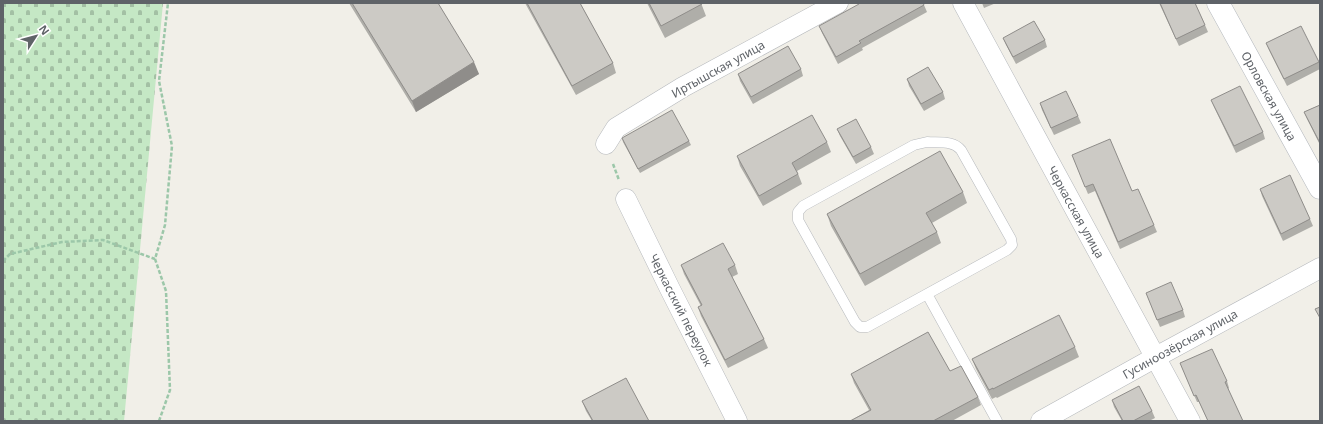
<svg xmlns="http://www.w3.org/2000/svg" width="1323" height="424" viewBox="0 0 1323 424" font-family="'Noto Sans',sans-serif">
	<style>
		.cemetery { fill: url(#cemetery-stones) }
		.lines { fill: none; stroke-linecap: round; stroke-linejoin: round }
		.lane-casing { stroke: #b5b8bc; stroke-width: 11 }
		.street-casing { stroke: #b5b8bc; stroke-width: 21 }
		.secondary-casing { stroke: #b6babf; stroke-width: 23 }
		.path { stroke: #9cc7a9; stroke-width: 2.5; stroke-dasharray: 4 2; stroke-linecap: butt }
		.lane { stroke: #fff; stroke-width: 10 }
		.street { stroke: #fff; stroke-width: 20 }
		.secondary { stroke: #fff; stroke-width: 22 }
		.wall { fill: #afaea9 }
		.shaded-wall { fill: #8f8d8a }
		.building { fill: #cccac5; stroke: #8f8d8a }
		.labels { text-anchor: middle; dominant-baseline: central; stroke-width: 3.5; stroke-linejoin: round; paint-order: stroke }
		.street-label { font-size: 12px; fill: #5f6368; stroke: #fff }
	</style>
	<defs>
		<pattern id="cemetery-stones" width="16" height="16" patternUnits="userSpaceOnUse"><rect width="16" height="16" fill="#c5e8c5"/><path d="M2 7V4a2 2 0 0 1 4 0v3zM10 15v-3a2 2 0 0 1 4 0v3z" fill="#a3c0a4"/></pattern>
	</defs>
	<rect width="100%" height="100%" fill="#f1efe8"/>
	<!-- cemetery -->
	<path class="cemetery" d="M3 3H163L124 421H3Z"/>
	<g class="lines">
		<defs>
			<path id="lane" d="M927 142C939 143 953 140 961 150L1011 239 1012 245 1007 250 867 327H860L855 322 798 220V212L803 206 914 145Z
				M927 294 997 421"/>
			<path id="street" d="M963 3 1190 421
				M606 144 616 128 683 87 838 3
				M626 199 670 289 737 421
				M1041 421 1156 357 1320 268"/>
			<path id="secondary" d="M1218 3 1320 188"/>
		</defs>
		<!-- lane casing -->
		<use href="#lane" class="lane-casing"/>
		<!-- street casing -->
		<use href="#street" class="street-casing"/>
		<!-- secondary casing -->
		<use href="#secondary" class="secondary-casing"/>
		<!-- path -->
		<path class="path" d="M613 164 619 180
			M3 261 10 254 62 242 103 240 155 259
			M159 421 170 390 166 291 155 259 165 225 172 146 159 81 168 3"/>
		<!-- lane -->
		<use href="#lane" class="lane"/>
		<!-- street -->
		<use href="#street" class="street"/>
		<!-- secondary -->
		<use href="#secondary" class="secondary"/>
	</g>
	<!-- wall -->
	<path class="wall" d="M349 3H438L479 74 416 112Z
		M525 3H580L613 63 616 73 576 95Z
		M647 3H701L706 16 665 38Z
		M982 3H996L984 8Z
		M1159 3H1195L1205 25 1208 32 1179 46Z
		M924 5 927 12 862 48 863 50 838 64 822 33 819 26Z
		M1003 38 1045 40 1047 47 1016 64 1006 45Z
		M1266 43 1319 62 1320 65V69L1287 86 1269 50Z
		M801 69 803 76 753 104 740 81 738 74Z
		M907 79 943 92 945 99 924 111 909 86Z
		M1211 100 1263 132 1265 139 1236 153 1214 107Z
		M1040 103 1078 116 1081 123 1054 135 1042 110Z
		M1320 105V145L1307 119 1304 112Z
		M837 129 871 147 874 154 856 164 840 136Z
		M622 138 689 141 691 145 640 173 623 142Z
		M827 142 831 152 797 171 802 184 763 206 740 166 737 156Z
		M1072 155 1132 191 1154 225 1157 232 1120 249 1095 191 1088 194Z
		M1260 189 1310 219 1313 226 1283 241 1262 196Z
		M963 192 967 203 932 223 937 232 941 243 865 286 831 226 827 214Z
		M681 265H735L738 274 732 277 764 339 768 348 728 368 701 316 698 307 701 306 684 274Z
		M1146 293 1183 310 1185 317 1160 327Z
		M1075 347 1079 357 997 398 996 397 992 399 976 369 972 359Z
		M1180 363 1227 381 1229 388 1228 389 1243 421H1208L1199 402H1197Z
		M950 371 978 397 981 405 952 421H850L869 410 854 383 851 374Z
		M1112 400 1152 411 1155 418 1149 421H1122L1114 407Z
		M582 401 649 421H592L586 411Z"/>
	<!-- shaded-wall -->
	<path class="shaded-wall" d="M474 62 479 74 416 112 412 101Z"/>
	<!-- building -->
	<path class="building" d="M352 3H438L474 62 412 101Z
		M527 3H580L613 63 572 86Z
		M649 3H701L702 4 661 26Z
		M859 3H923L924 5 859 41 861 43 836 57 819 26 859 4Z
		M1160 3H1195L1205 25 1176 39Z
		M1034 21 1045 40 1013 57 1003 38Z
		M1301 26 1319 62 1284 79 1266 43Z
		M788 46 801 69 751 97 738 74Z
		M928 67 943 92 921 104 907 79Z
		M1240 86 1263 132 1234 146 1211 100Z
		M1066 91 1078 116 1051 128 1040 103Z
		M1320 105V143L1304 112Z
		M672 110 689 141 638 169 622 138Z
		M812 115 827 142 792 163 798 174 759 196 737 156Z
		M856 119 871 147 853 157 837 129Z
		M1110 139 1132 191 1138 189 1154 225 1118 242 1093 184 1085 187 1072 155Z
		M940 151 963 192 926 213 937 232 860 274 827 214Z
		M1290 175 1310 219 1281 234 1260 189Z
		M723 243 735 265 728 269 764 339 725 360 698 307 702 305 681 265Z
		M1171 282 1183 310 1157 320 1146 293Z
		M1320 307V318L1315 309Z
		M1059 315 1075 347 993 389V388L989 390 972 359Z
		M928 332 950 371 961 366 978 397 933 421H850L871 410 851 374Z
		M1212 349 1227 381 1225 382 1243 421H1208L1196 395 1194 396 1180 363Z
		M626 378 649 421H593L582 401Z
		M1139 386 1152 411 1133 421H1123L1112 400Z"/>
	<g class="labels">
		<!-- street labels -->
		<g class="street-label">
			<text transform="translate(718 69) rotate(-29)">Иртышская улица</text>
			<text transform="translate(1269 96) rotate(61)">Орловская улица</text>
			<text transform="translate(1076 212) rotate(61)">Черкасская улица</text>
			<text transform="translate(681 310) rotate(63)">Черкасский переулок</text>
			<text transform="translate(1180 344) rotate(-29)">Гусиноозёрская улица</text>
		</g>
	</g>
	<!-- border -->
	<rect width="1323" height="424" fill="none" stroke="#5f6368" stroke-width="8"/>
	<!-- north arrow -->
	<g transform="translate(36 36) rotate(54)" stroke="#ffffff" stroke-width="3" paint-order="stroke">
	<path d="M0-3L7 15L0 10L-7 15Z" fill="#5f6368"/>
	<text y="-6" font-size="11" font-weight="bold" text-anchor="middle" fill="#5f6368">N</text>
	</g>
</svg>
